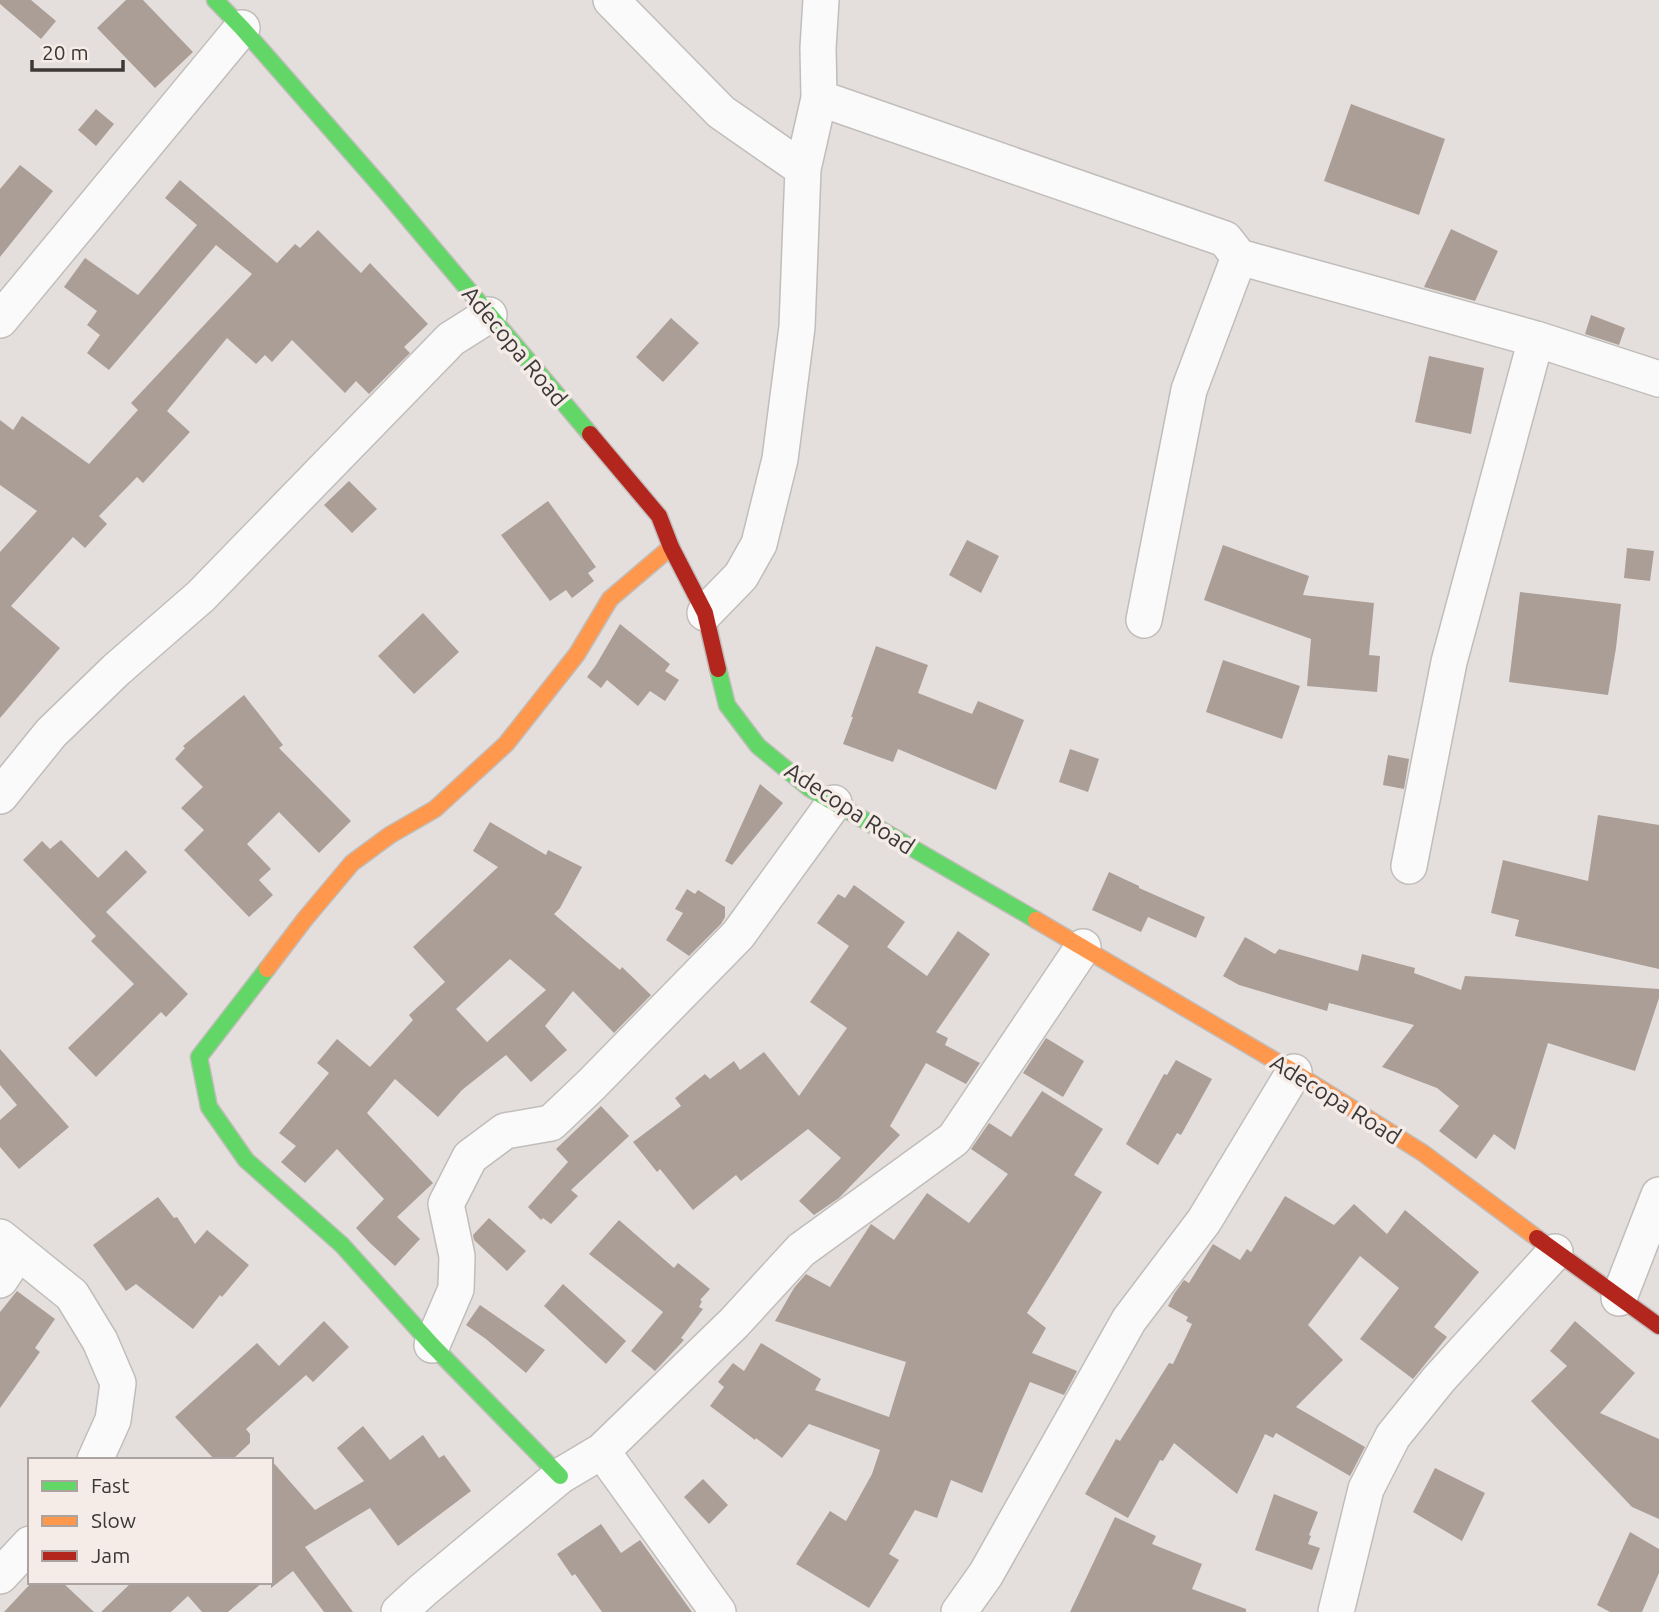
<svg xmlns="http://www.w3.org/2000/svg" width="1659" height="1612" viewBox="0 0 1659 1612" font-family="Ubuntu,sans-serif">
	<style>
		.building { fill: #ab9e96; fill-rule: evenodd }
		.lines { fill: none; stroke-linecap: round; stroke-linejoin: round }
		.street-casing { stroke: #c1bdbb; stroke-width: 38 }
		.fast-casing { stroke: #c1bdbb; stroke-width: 19 }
		.slow-casing { stroke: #c1bdbb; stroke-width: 19 }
		.jam-casing { stroke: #c1bdbb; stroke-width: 19 }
		.street { stroke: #fbfafa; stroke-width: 35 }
		.fast { stroke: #63d668; stroke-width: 16 }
		.slow { stroke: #ff974d; stroke-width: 16 }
		.jam { stroke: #b3261e; stroke-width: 16 }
		.labels { text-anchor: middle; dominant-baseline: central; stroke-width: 7; stroke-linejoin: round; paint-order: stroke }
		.street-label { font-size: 23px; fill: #3b3836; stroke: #f5ebe7 }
	</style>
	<rect width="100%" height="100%" fill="#e4dfdd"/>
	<!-- building -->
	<path class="building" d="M0 0H31L56 21 41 39 0 4Z
		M126 0H143L193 52 155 88 97 28Z
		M1351 104 1445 139 1419 215 1324 181Z
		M96 109 114 124 96 146 78 130Z
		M20 165 53 191 0 257V189Z
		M180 180 277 263 295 244 300 248 318 230 361 273 370 263 428 324 404 347 410 353 369 394 356 381 345 393 292 340 272 362 265 355 256 364 227 338 167 411 190 432 143 483 137 477 99 516 107 524 85 548 73 537 11 606 60 648 0 718V552L37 511 0 485V420L13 430 22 416 89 464 138 410 131 403 252 274 216 245 109 370 87 353 100 335 87 325 97 311 64 287 85 258 138 295 197 225 165 198Z
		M1451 229 1498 251 1475 301 1424 287Z
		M1591 315 1625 328 1619 345 1585 334Z
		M671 318 699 343 663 382 636 357Z
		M1429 356 1484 368 1471 434 1415 422Z
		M349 481 377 509 352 533 324 505Z
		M548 501 596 567 588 573 594 581 572 598 566 590 550 601 501 535Z
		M967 540 999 556 981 593 949 575Z
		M1223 545 1309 576 1303 595 1374 603 1369 655 1380 656 1377 692 1307 686 1311 639 1204 600Z
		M1627 548 1654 551 1650 581 1624 578Z
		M1520 592 1621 604 1616 648 1608 695 1509 682Z
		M423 613 459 652 414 694 378 656Z
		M620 624 670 664 665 671 679 680 665 701 650 691 638 706 607 680 601 688 587 677 596 665Z
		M876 646 928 665 918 693 972 714 978 701 1024 720 996 790 898 749 893 762 843 744 853 717H851Z
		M1223 660 1300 686 1282 739 1206 712Z
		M244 695 283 745 279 748 351 821 319 853 279 812 247 844 271 869 259 880 273 895 249 917 184 850 204 830 181 808 203 787 175 759 185 748 183 746Z
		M1070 749 1099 759 1088 792 1059 782Z
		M1388 755 1409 759 1404 789 1383 785Z
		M760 784 783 803 732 865 725 861Z
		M1598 815 1659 825V969L1515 936 1519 920 1491 913 1503 860 1588 881Z
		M490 822 546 855 548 850 582 867 560 908 554 914 620 970 622 967 651 995 614 1033 573 991 545 1026 567 1050 531 1082 506 1055 462 1090 438 1117 395 1079 367 1113 433 1183 397 1217 420 1239 395 1266 370 1243 356 1228 384 1199 337 1149 305 1183 281 1162 296 1146 279 1133 329 1073 317 1063 337 1039 370 1067 413 1020 409 1015 445 982 413 947 498 867 473 851ZM510 959 546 990 487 1042 456 1009Z
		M61 840 98 878 126 850 147 872 106 912 188 994 166 1017 161 1012 96 1077 68 1048 134 984 91 941 96 936 23 860 42 841 50 849Z
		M1109 872 1139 886V888L1205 917 1196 938 1148 917 1141 932 1092 910Z
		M854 885 905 922 887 947 927 976 958 931 990 954 936 1032 948 1038 945 1045 980 1063 966 1084 926 1063 890 1126 900 1135 839 1198 814 1215 799 1201 841 1158 808 1129 741 1181 736 1175 693 1210 660 1169 657 1172 633 1142 681 1106 675 1098 705 1074 710 1079 734 1061 740 1070 764 1052 799 1096 847 1028 810 1002 849 946 817 923 838 894 845 898Z
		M687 889 695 894 698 890 725 907V917L721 924 689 956 666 940 683 913 675 909Z
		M1245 937 1275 954 1279 949 1358 971 1362 954 1415 968 1414 973 1461 990 1465 976 1659 989V998L1635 1071 1548 1043 1515 1150 1494 1134 1476 1159 1439 1131 1459 1106 1437 1088 1382 1067 1414 1025 1329 1003 1327 1011 1239 985 1223 976Z
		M1046 1038 1084 1061 1063 1097 1023 1073Z
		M0 1049 69 1127 19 1169 0 1147V1120L17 1105 0 1085Z
		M1176 1060 1212 1079 1181 1135 1177 1133 1158 1165 1126 1144 1164 1074 1167 1075Z
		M1042 1091 1103 1129 1074 1175 1102 1192 1027 1313 1046 1328 1032 1353 1077 1371 1064 1395 1030 1382 1010 1426 982 1493 951 1480 937 1518 915 1510 889 1554 899 1560 869 1608 796 1564 830 1511 846 1521 872 1474 880 1450 809 1424 782 1458 756 1438 755 1440 710 1406 724 1387 718 1382 733 1363 744 1371 761 1343 821 1379 815 1390 889 1417 906 1362 775 1321 794 1288 806 1274 830 1287 871 1224 894 1240 927 1193 969 1223 1008 1174 971 1149 989 1123 1011 1137Z
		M601 1106 629 1136 571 1190 578 1196 551 1224 543 1218 541 1220 528 1207 568 1162 556 1149Z
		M1285 1196 1334 1225 1354 1204 1387 1234 1405 1210 1479 1272 1434 1327 1447 1337 1413 1379 1360 1339 1399 1288 1360 1256 1308 1325 1343 1360 1296 1407 1365 1447 1350 1476 1276 1433 1273 1438 1265 1434 1237 1494 1174 1443 1163 1461 1160 1460 1128 1518 1085 1494 1116 1439 1120 1441 1169 1363 1173 1364 1192 1324 1186 1321 1188 1317 1168 1306 1174 1294 1184 1280 1189 1283 1213 1244 1240 1260 1247 1249 1251 1252Z
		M158 1197 174 1218 177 1217 195 1244 207 1230 249 1265 222 1297 220 1295 193 1329 136 1284 126 1291 93 1245Z
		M489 1218 526 1251 507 1271 474 1240 473 1235Z
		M619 1220 674 1268 678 1263 710 1289 700 1300 702 1301 699 1307 703 1309 681 1338 684 1340 655 1371 631 1351 663 1312 589 1254Z
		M563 1284 626 1341 606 1364 544 1306Z
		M17 1291 55 1319 35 1348 40 1352 0 1408V1312Z
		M480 1305 545 1350 526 1373 486 1339 466 1325Z
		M324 1321 349 1347 313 1382 306 1375 246 1429 250 1434V1443L232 1460H215L175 1417 257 1343 279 1366Z
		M1575 1321 1635 1373 1600 1413 1659 1439V1519L1632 1507 1531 1401 1567 1366 1550 1351Z
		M363 1426 390 1460 423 1435 439 1458 444 1455 471 1491 398 1546 370 1508 305 1547 353 1612H324L293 1571 271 1588V1460L315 1510 364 1481 337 1448Z
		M1435 1468 1485 1493 1462 1541 1413 1512Z
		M703 1479 728 1505 709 1524 684 1497Z
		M1274 1494 1318 1512 1309 1535 1311 1536 1308 1544 1320 1548 1312 1570 1255 1550Z
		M1115 1517 1156 1536 1152 1544 1202 1564 1192 1589 1246 1609V1612H1070Z
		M601 1524 621 1553 640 1540 692 1612H602L575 1574 572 1576 557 1554Z
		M1630 1532 1659 1549V1573L1642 1612H1610L1597 1605Z
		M32 1582H62L94 1612H4Z
		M132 1582H263L228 1612H202L188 1596 171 1612H101Z"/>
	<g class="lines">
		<defs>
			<path id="street" d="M611 0 721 112 803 169
				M819 98 1225 239 1239 257 1536 339 1659 379
				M0 320 242 28
				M705 613 741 576 759 544 780 459 797 327 803 169 819 98 818 48 821 0
				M1144 620 1189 390 1239 257
				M0 796 51 733 116 670 201 596 451 339 489 315
				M1409 866 1449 662 1536 339
				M0 1237 72 1295 100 1341 118 1383 113 1420 95 1460
				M0 1280 18 1253
				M1619 1298 1659 1195
				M432 1345 456 1289 457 1256 446 1204 470 1157 505 1131 551 1123 591 1085 738 935 834 803
				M602 1451 718 1612
				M0 1576 30 1544
				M399 1612 423 1590 560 1476 602 1451 734 1323 801 1250 954 1139 1083 947
				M959 1612 986 1574 1129 1320 1204 1221 1294 1072
				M1336 1612 1366 1489 1393 1436 1439 1379 1555 1252"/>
			<path id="fast" d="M215 0 242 28 385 191 590 434
				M718 669 727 705 758 746 809 788 1036 920
				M267 969 199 1057 209 1107 246 1160 342 1245 432 1345 560 1476"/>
			<path id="slow" d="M1036 920 1294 1072 1423 1153 1537 1238
				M267 969 305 919 352 863 390 835 435 809 506 744 577 654 610 599 671 547"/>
			<path id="jam" d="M590 434 659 516 671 547 705 613 718 669
				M1537 1238 1659 1326"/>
		</defs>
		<!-- street casing -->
		<use href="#street" class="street-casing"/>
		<!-- fast casing -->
		<use href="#fast" class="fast-casing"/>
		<!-- slow casing -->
		<use href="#slow" class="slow-casing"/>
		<!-- jam casing -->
		<use href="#jam" class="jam-casing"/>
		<!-- street -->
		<use href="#street" class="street"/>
		<!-- fast -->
		<use href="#fast" class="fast"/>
		<!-- slow -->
		<use href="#slow" class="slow"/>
		<!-- jam -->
		<use href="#jam" class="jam"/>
	</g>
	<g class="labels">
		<!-- street labels -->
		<g class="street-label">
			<text transform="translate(515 346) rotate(50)">Adecopa Road</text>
			<text transform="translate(850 808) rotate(33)">Adecopa Road</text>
			<text transform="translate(1336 1099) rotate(32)">Adecopa Road</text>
		</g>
	</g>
	<!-- legend -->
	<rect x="28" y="1458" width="245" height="126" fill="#f5ebe7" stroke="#aba3a0" stroke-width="2"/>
	<rect x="42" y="1481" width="35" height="10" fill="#63d668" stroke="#aba3a0" stroke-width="2"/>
	<text x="91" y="1493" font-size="21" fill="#3b3836">Fast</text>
	<rect x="42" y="1516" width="35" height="10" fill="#ff974d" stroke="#aba3a0" stroke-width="2"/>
	<text x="91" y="1528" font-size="21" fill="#3b3836">Slow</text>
	<rect x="42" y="1551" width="35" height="10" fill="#b3261e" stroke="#aba3a0" stroke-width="2"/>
	<text x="91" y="1563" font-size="21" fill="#3b3836">Jam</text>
	<!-- scale -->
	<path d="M32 60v10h91v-10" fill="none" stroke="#3b3836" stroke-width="3.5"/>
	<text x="42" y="60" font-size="21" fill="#3b3836" stroke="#f5ebe7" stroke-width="5" paint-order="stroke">20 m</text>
</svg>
